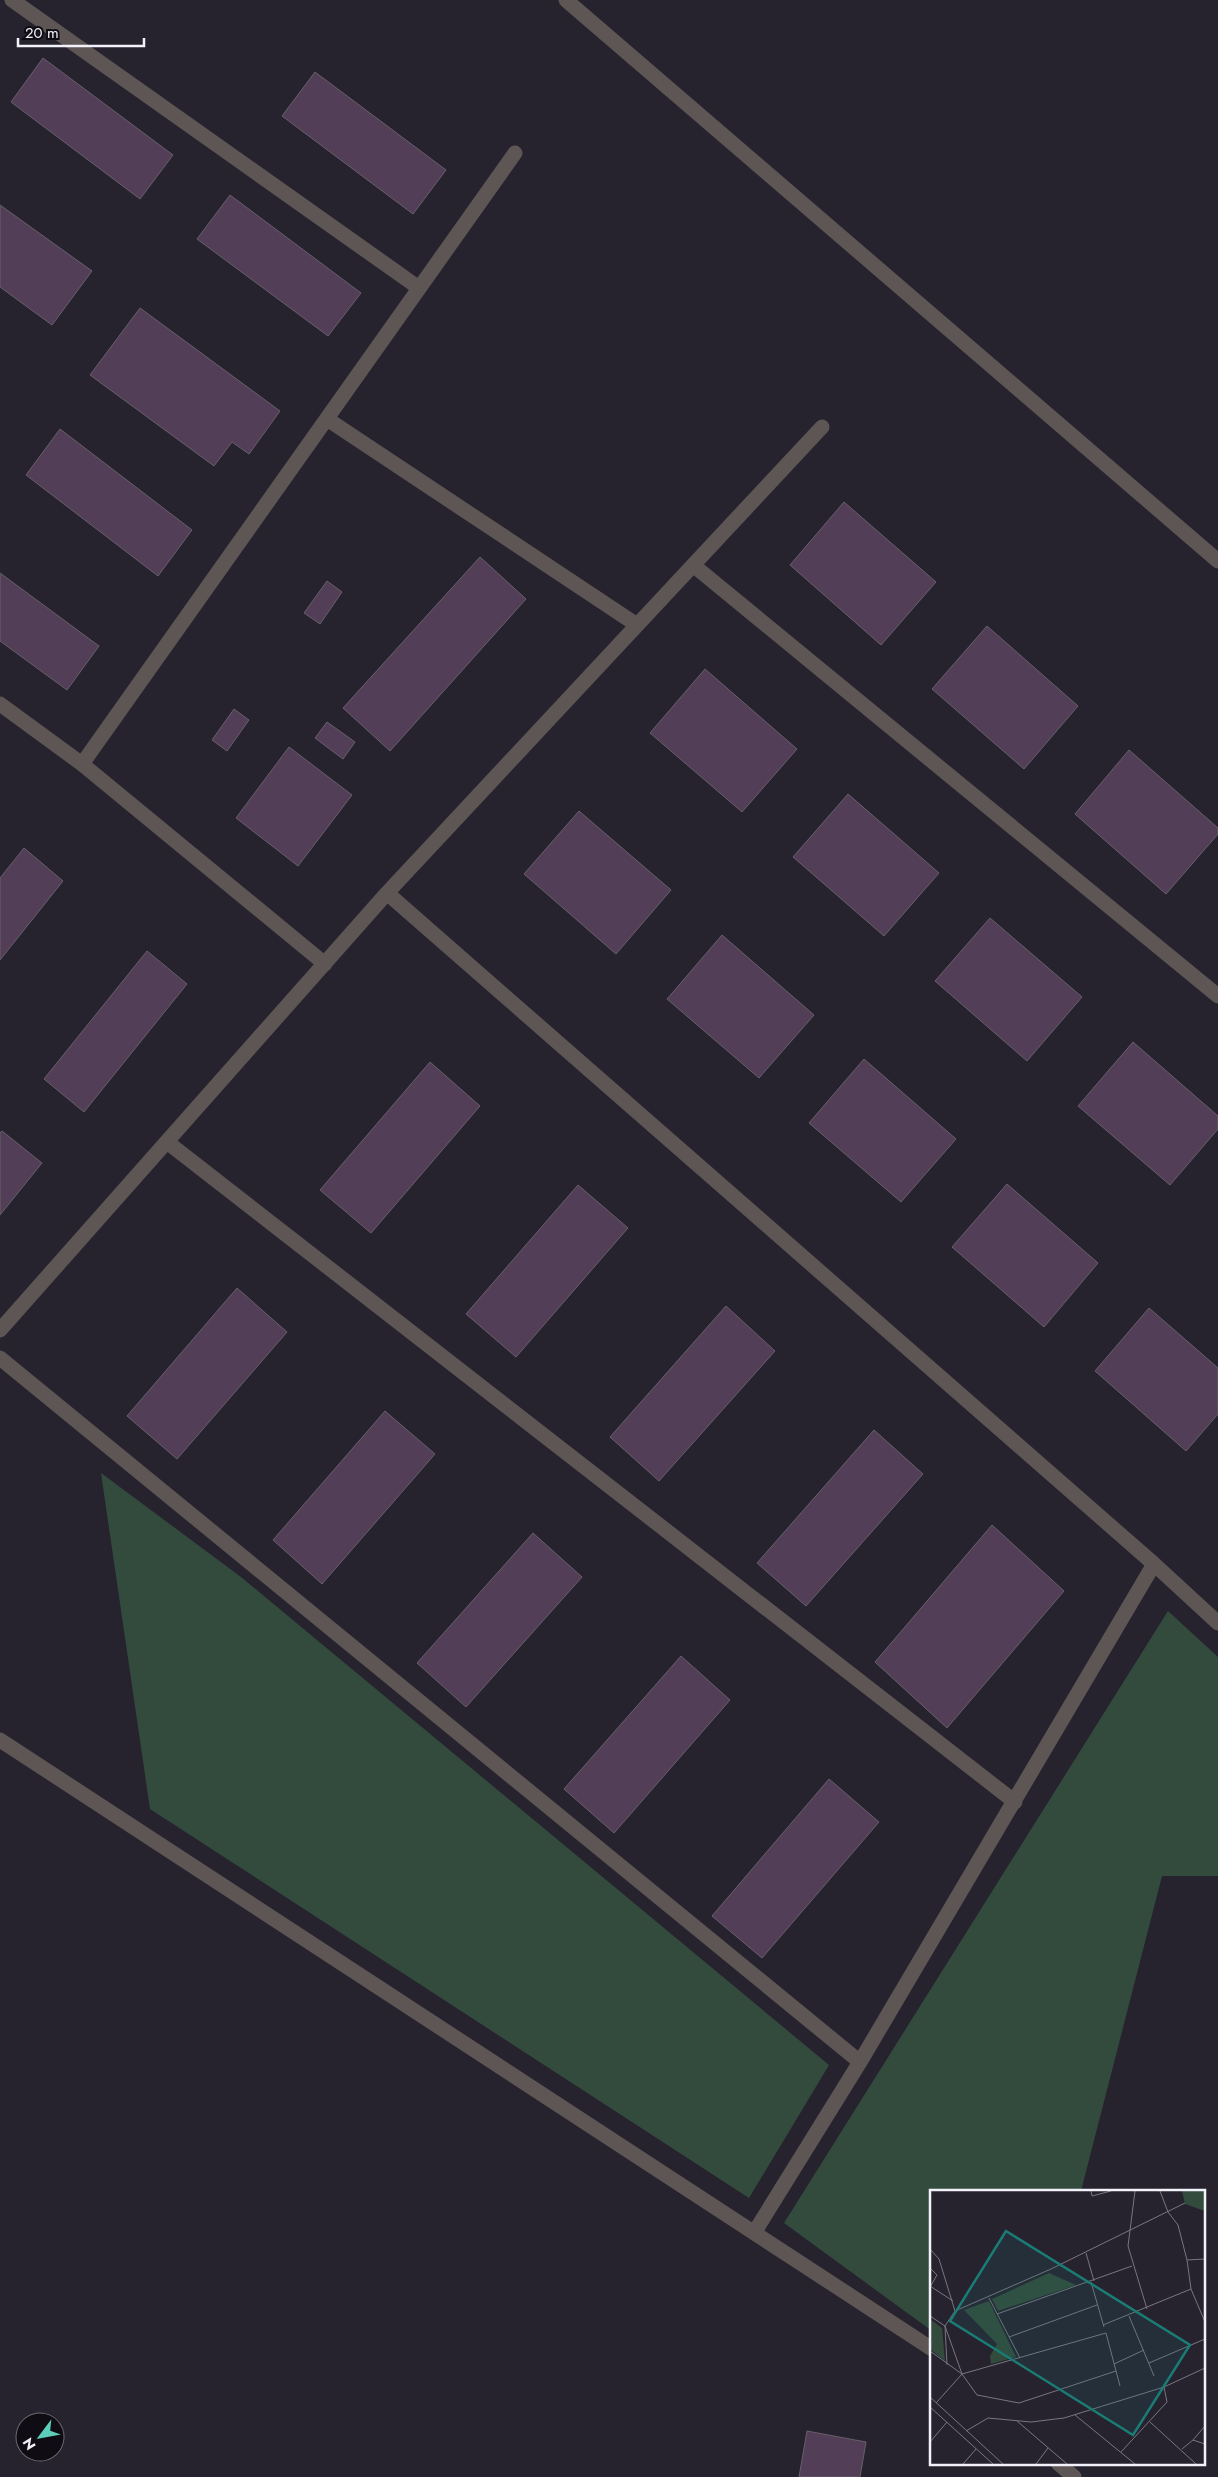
<svg xmlns="http://www.w3.org/2000/svg" width="1218" height="2477" viewBox="0 0 1218 2477" font-family="Jost,sans-serif">
	<style>
		.green { fill: #334b3d }
		.building { fill: #523f57; stroke: #685f6b }
		.lines { fill: none; stroke-linecap: round; stroke-linejoin: round }
		.service { stroke: #5d5654; stroke-width: 15 }
		.minor { stroke: #5d5654; stroke-width: 15 }
		.inset-road { fill: none; stroke: #787680; stroke-width: 1 }
		.view { fill: #1a7c75; fill-opacity: 0.15; stroke: #1a7c75; stroke-width: 2.5 }
		.inset-edge { fill: none; stroke: #f3f2fa; stroke-width: 2.5 }
	</style>
	<rect width="100%" height="100%" fill="#26232f"/>
	<!-- green -->
	<path class="green" d="M101 1473 241 1577 829 2065 749 2198 150 1809Z
		M1168 1611 1218 1657V1876H1162L1081 2191H932V2331L784 2223Z"/>
	<!-- building -->
	<path class="building" d="M43 58 173 155 140 199 11 102Z
		M315 72 446 170 413 214 282 116Z
		M230 195 361 293 328 336 197 239Z
		M0 205 92 271 52 325 0 287Z
		M140 308 280 411 249 454 232 442 214 466 90 375Z
		M60 429 192 530 158 576 26 475Z
		M844 502 936 582 881 645 790 565Z
		M480 557 526 599 390 751 343 708Z
		M0 573 99 646 67 690 0 641Z
		M327 581 342 592 320 624 304 613Z
		M987 626 1078 706 1024 769 932 689Z
		M705 669 797 749 742 812 650 733Z
		M234 709 249 720 227 751 212 740Z
		M327 722 355 742 343 759 315 738Z
		M289 747 352 795 298 866 236 818Z
		M1129 750 1218 828V834L1166 894 1075 814Z
		M848 794 939 873 884 936 793 857Z
		M579 811 671 890 616 954 524 874Z
		M24 848 63 881 0 960V878Z
		M990 918 1082 997 1027 1061 935 981Z
		M722 935 814 1015 759 1078 667 999Z
		M147 951 187 984 84 1112 44 1079Z
		M1133 1042 1218 1116V1129L1170 1185 1078 1106Z
		M864 1059 956 1139 901 1202 809 1123Z
		M430 1062 480 1106 371 1233 320 1190Z
		M2 1131 42 1163 0 1215V1133Z
		M1007 1184 1098 1263 1044 1327 952 1247Z
		M578 1185 628 1228 516 1357 466 1314Z
		M237 1288 287 1332 177 1459 127 1416Z
		M726 1306 775 1351 659 1481 610 1437Z
		M1149 1308 1218 1368V1414L1186 1451 1095 1371Z
		M385 1411 435 1454 322 1584 273 1540Z
		M874 1430 923 1474 806 1606 757 1563Z
		M992 1525 1064 1591 947 1728 875 1662Z
		M533 1533 582 1577 466 1707 417 1663Z
		M681 1656 730 1700 614 1833 564 1789Z
		M829 1779 879 1822 762 1958 712 1916Z
		M807 2431 866 2442 860 2477H799Z"/>
	<g class="lines">
		<!-- service -->
		<path class="service" d="M12 0 419 288
			M327 419 637 625
			M822 427 387 893 1154 1564 1218 1623
			M693 565 1218 996
			M0 704 82 764 325 964
			M82 764 515 153
			M167 1142 1015 1802
			M0 1330 387 893
			M0 1358 860 2062
			M0 1740 932 2349
			M754 2233 860 2062 1154 1564
			M1058 2463 1074 2477"/>
		<!-- minor -->
		<path class="minor" d="M566 0 1218 561"/>
	</g>
	<!-- overview -->
	<g transform="translate(930 2190)">
		<rect width="275" height="275" fill="#26232f"/>
		<path d="M252 1H275V21L255 14ZM119 83 146 95 68 121 62 109ZM59 111 86 167 61 174 60 166 67 154 34 120ZM0 129 12 138 15 171 0 159Z" fill="#334b3d"/>
		<path class="inset-road" d="M161 1 162 6 181 1M205 1 198 56 217 119M230 1 238 22 248 35 257 70M0 59 9 69 25 121M156 63 164 91M0 78 7 85 0 97M161 92 174 137M0 96 23 111M261 99 257 70 275 69M59 108 90 168M67 124 202 76M0 126 15 136 32 184 47 205 89 213 186 181M199 126 224 186M173 135 261 99 275 132M79 147 167 115M0 161 32 184 6 213M219 173 275 149M184 174 214 160M17 175 15 136 25 121 121 79 255 13M32 184 176 143 190 196M0 207 73 274M0 217 63 274M145 225 205 274M87 231 137 274M220 232 266 274M36 241 58 228 101 232 134 228 234 197 275 178M263 250 275 236M0 252 17 232M252 259 263 250 275 254M191 262 237 212 234 197M33 274 46 259M106 274 118 258"/>
		<path class="view" d="M76 41 260 155 203 245 20 131Z"/>
		<rect width="275" height="275" class="inset-edge"/>
	</g>
	<!-- north arrow -->
	<g transform="translate(40 2437) rotate(238)"><circle r="24" fill="#0f0d13" stroke="#6a696f"/>
	<path d="M0-4L9 19L0 12L-9 19Z" fill="#5dceb9"/>
	<text y="-8" font-size="14" font-weight="bold" text-anchor="middle" fill="#f3f2fa">N</text>
	</g>
	<!-- scale -->
	<path d="M18 38v8h126v-8" fill="none" stroke="#f3f2fa" stroke-width="2.5"/>
	<text x="25" y="38" font-size="15" fill="#f3f2fa" stroke="#0f0d13" stroke-width="4" paint-order="stroke">20 m</text>
</svg>
